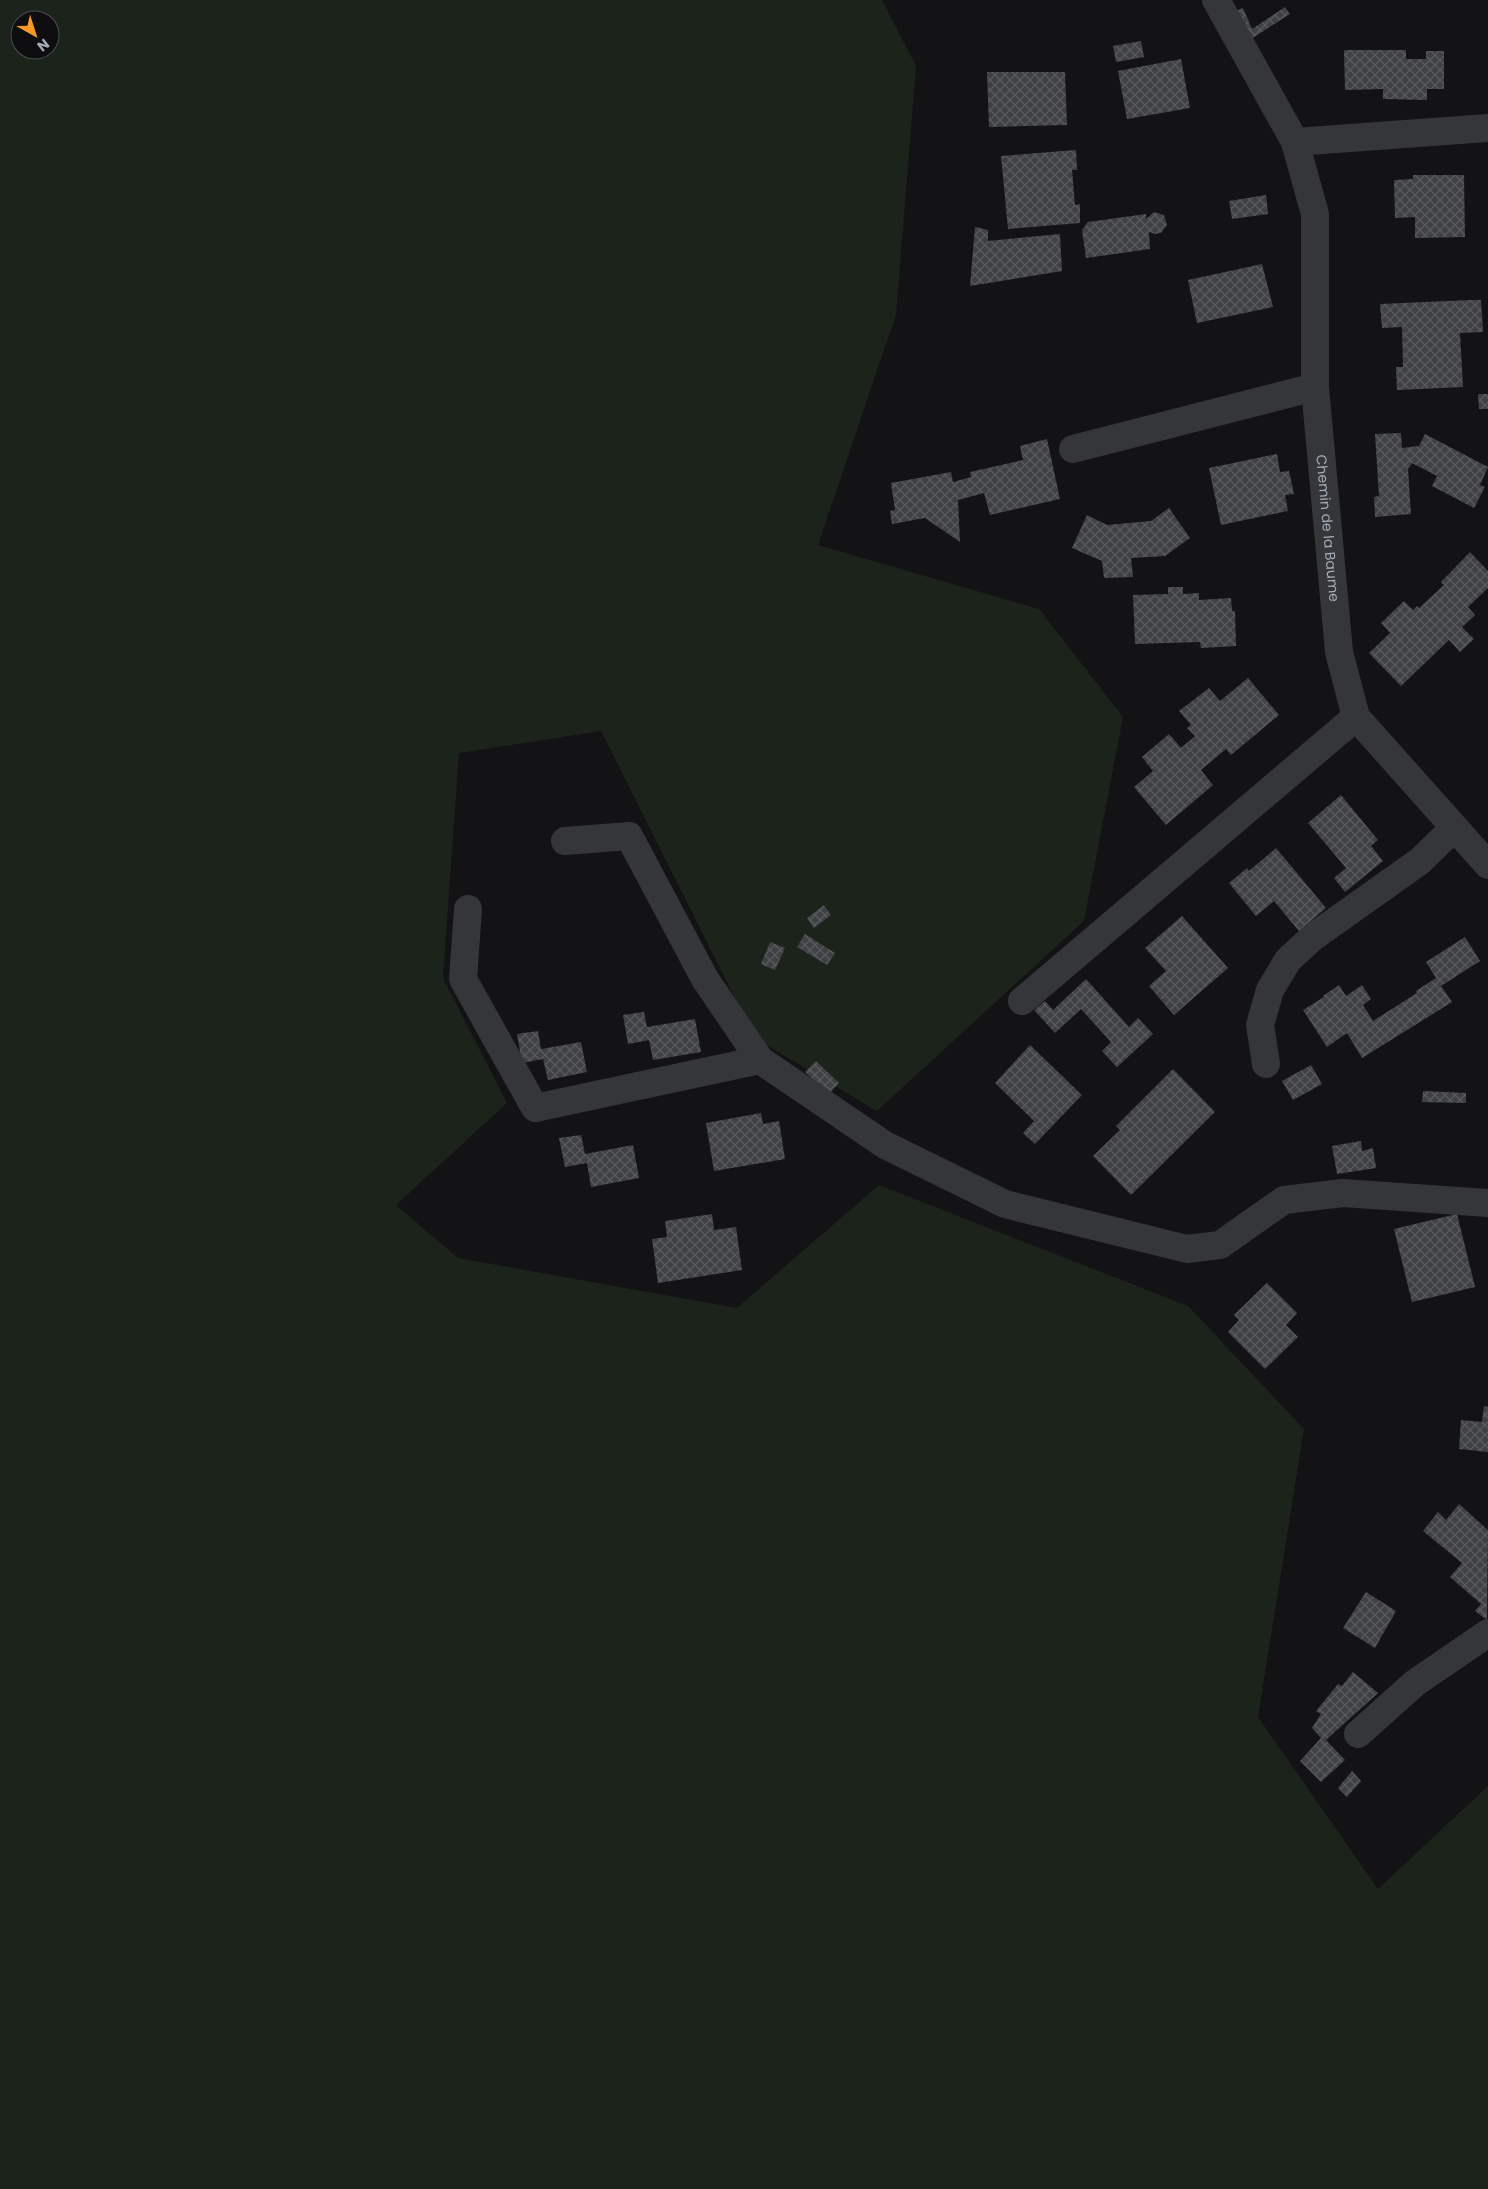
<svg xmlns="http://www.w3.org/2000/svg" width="1488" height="2189" viewBox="0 0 1488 2189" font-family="Poppins,sans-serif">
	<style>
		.grass { fill: #1b231b; fill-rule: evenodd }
		.building { fill: url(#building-cross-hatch) }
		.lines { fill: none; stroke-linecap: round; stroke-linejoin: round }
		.minor { stroke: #34363a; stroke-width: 28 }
		.labels { text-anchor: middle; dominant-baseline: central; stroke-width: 5; stroke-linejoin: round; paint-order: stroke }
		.street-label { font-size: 14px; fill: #a4acb6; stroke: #0e0e10 }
	</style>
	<defs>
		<pattern id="building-cross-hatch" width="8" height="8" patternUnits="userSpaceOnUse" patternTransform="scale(1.25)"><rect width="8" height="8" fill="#3f4145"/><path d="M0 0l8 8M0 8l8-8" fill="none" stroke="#585a5e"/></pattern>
	</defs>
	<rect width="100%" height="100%" fill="#131315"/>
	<!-- grass -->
	<path class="grass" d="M0 0H882L916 66 896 315 818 545 1039 609 1123 717 1084 921 877 1111 755 1038 601 731 459 753 443 978 507 1103 396 1205 458 1258 737 1308 879 1185 1188 1306 1304 1429 1258 1717 1378 1889 1488 1786V2189H0ZM20 20H50V50H20Z"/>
	<!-- building -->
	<path class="building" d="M1285 7 1290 14 1248 41 1234 12 1243 8 1252 29Z
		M1141 41 1144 57 1116 62 1113 46Z
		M1344 50H1406V59H1426V51H1444V89H1427V100L1383 99V89L1345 90Z
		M1181 59 1190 108 1127 119 1118 71Z
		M987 72H1065L1067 125 989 127Z
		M1076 150 1077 170H1072L1075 205 1080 204V223L1008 229 1001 156Z
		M1413 175H1464L1465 237 1415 238V217L1395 218 1394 180 1413 179Z
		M1266 195 1268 214 1232 219 1229 201Z
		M1154 212 1164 215 1167 225 1161 233 1155 234 1149 232 1150 249 1086 258 1082 230 1088 222 1146 214V219Z
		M975 227 988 230V241L1060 234 1062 271 970 286Z
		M1262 264 1273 307 1197 323 1188 280Z
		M1470 300H1481L1483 332 1460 333 1463 387 1397 390 1396 367H1403L1402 327 1382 328 1380 304Z
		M1478 394H1488V409H1479Z
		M1401 433 1402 448 1419 446 1425 434 1488 467 1480 485 1485 487 1474 508 1432 486 1437 476 1412 463 1408 469 1411 514 1375 517 1374 497 1379 496 1375 434Z
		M1047 439 1060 499 990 515 984 493 958 500 960 542 925 518 892 524 890 511 895 510 891 483 951 472 953 482 971 477 970 472 1023 460 1020 446Z
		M1277 454 1280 472 1289 471 1294 494 1285 495 1288 511 1221 525 1209 468Z
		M1169 508 1190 538 1165 556 1131 558 1133 577 1104 578 1102 561 1072 548 1087 515 1107 525 1151 521Z
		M1470 552 1488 571V588L1468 607 1475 615 1462 627 1474 639 1460 652 1449 640 1401 686 1369 653 1390 633 1381 623 1404 601 1413 610 1417 606 1419 608 1444 585 1441 582Z
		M1168 587H1183V594L1199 593V600L1231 598 1232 611H1235L1236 646 1201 648 1200 642 1135 644 1133 595 1168 594Z
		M1248 678 1279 715 1231 755 1226 749 1201 770 1213 785 1166 825 1134 787 1153 771 1142 757 1169 734 1181 748 1195 736 1187 728 1191 725 1179 711 1209 688 1220 701Z
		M1341 795 1378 840 1371 846 1383 861 1345 892 1334 878 1346 868 1308 823Z
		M1276 848 1326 908 1299 931 1274 901 1256 916 1229 883 1247 868 1249 871Z
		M824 905 831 915 814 928 807 918Z
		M1182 916 1228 968 1174 1015 1149 986 1166 971 1145 948Z
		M805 934 835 953 827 965 797 947Z
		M1465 937 1480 961 1441 986 1452 1002 1362 1058 1347 1033 1327 1047 1303 1010 1324 997 1323 996 1339 985 1346 996 1362 985 1371 999 1363 1005 1373 1021 1417 993 1416 991 1436 978 1426 962Z
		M770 942 785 948 775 970 761 964Z
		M1086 979 1129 1027 1138 1018 1153 1034 1117 1067 1102 1051 1111 1042 1081 1009 1055 1033 1034 1010 1045 1001 1053 1010Z
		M644 1012 647 1027 695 1019 701 1052 653 1060 649 1040 628 1044 623 1015Z
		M538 1031 541 1049 581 1042 587 1072 548 1080 543 1059 522 1063 517 1034Z
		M1030 1045 1082 1095 1035 1144 1023 1133 1034 1121 995 1083Z
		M816 1061 839 1083 829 1094 805 1072Z
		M1311 1065 1322 1084 1293 1100 1282 1081Z
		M1173 1069 1215 1112 1131 1195 1093 1156 1120 1130 1116 1126Z
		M1423 1091 1466 1093V1103L1422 1102Z
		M761 1113 763 1124 779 1121 785 1159 714 1171 706 1123Z
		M581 1135 585 1154 633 1145 639 1178 591 1187 587 1163 565 1167 559 1138Z
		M1361 1141 1362 1151 1373 1148 1376 1168 1337 1174 1332 1146Z
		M712 1214 714 1230 736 1227 742 1270 658 1283 652 1239 667 1237 665 1221Z
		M1457 1214 1475 1287 1412 1302 1394 1229Z
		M1267 1283 1297 1313 1286 1325 1298 1337 1265 1369 1228 1332 1239 1320 1234 1315Z
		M1484 1406 1488 1407V1452L1459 1449 1461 1420 1482 1422Z
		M1459 1504 1488 1530 1487 1620 1475 1611 1481 1604 1450 1577 1462 1563 1423 1531 1438 1512 1446 1520Z
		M1366 1592 1396 1611 1375 1648 1343 1628Z
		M1353 1672 1378 1693 1326 1740 1345 1760 1321 1782 1300 1761 1321 1738 1312 1728 1321 1714 1316 1711 1338 1684 1342 1686Z
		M1352 1771 1361 1781 1347 1797 1338 1788Z"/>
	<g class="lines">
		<!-- minor -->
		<g class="minor">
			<path id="s1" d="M1216 0 1295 142 1315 214V387L1339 652 1356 717 1488 865"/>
			<path d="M1295 142 1488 128"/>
			<path d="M1073 449 1315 387"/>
			<path d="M565 841 629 836 705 979 760 1060"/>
			<path d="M468 909 463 979 535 1108 760 1060 885 1145 1005 1204 1187 1249 1220 1245 1284 1200 1343 1193 1488 1203"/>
			<path d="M1022 1001 1356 717"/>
			<path d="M1266 1064 1260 1025 1270 990 1288 960 1313 937 1420 861 1454 828"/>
			<path d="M1358 1734 1415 1683 1488 1633"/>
		</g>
	</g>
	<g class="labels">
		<!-- street labels -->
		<g class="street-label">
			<text stroke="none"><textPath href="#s1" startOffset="552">Chemin de la Baume</textPath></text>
		</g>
	</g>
	<!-- north arrow -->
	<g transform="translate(35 35) rotate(141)"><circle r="24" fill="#0e0e10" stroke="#4a4d52"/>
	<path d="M0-4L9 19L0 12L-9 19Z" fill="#f99827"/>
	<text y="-8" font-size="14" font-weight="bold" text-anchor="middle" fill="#a4acb6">N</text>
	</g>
</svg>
